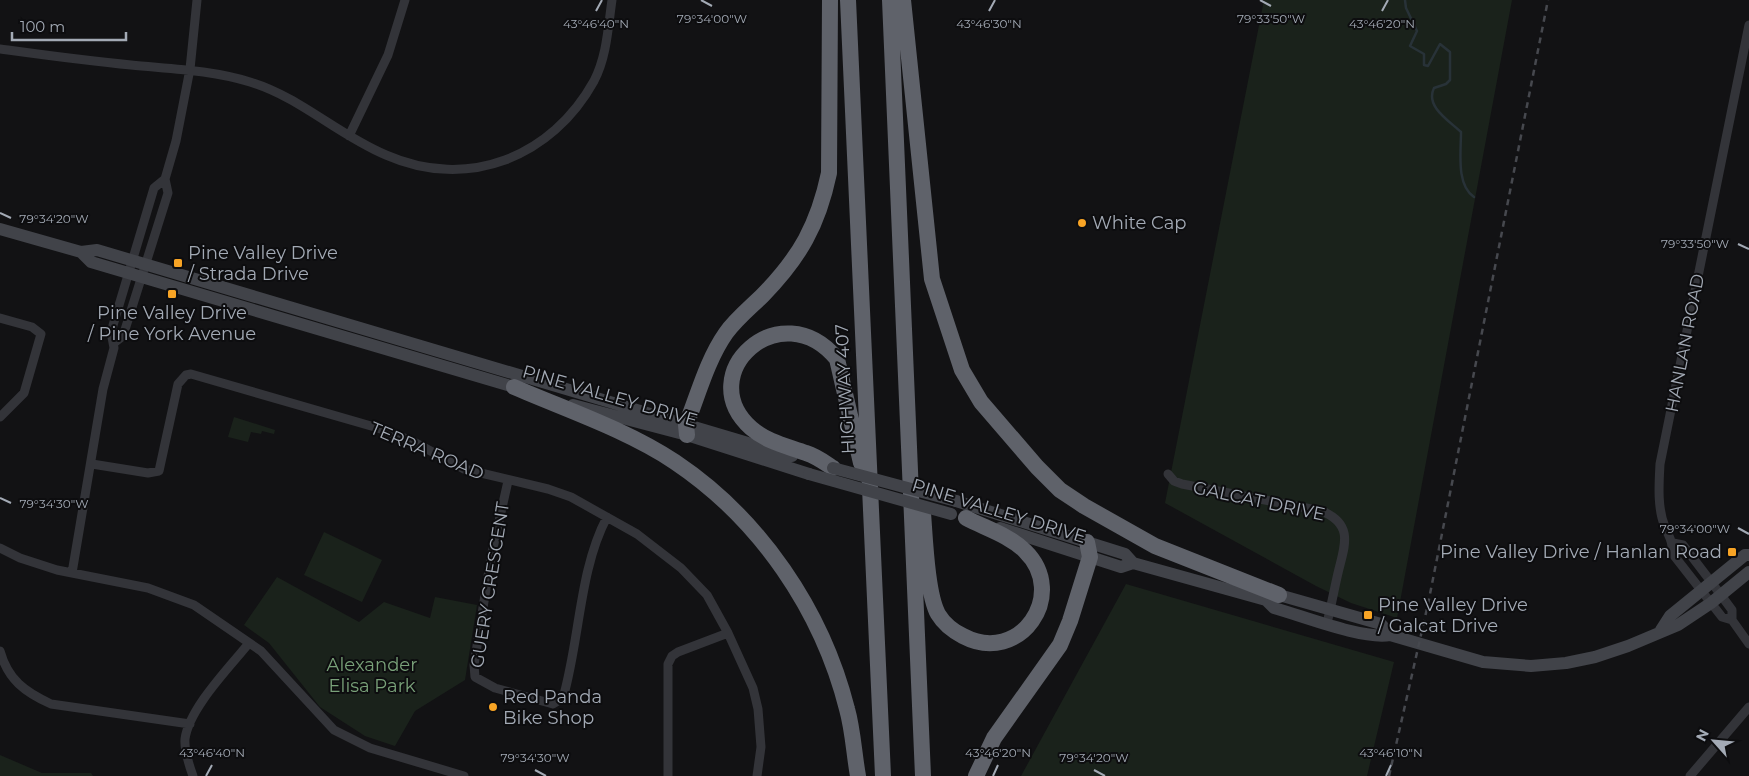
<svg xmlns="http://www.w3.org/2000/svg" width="1749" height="776" viewBox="0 0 1749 776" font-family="Montserrat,sans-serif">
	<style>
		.green { fill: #1a221b }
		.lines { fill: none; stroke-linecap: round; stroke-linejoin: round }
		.stream { stroke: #283238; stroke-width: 2.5 }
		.minor { stroke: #333439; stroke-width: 9 }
		.secondary { stroke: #414349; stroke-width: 12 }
		.motorway { stroke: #5f626a; stroke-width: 16 }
		.rail { stroke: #46484e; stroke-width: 2.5; stroke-dasharray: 6 5; stroke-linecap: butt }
		.secondary-bridge { stroke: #414349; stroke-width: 12 }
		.ticks { fill: none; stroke: #a3aab5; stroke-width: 2 }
		.poi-dot { fill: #f8a425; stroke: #0d0d0f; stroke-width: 2 }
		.labels { text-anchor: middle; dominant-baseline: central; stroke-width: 4; stroke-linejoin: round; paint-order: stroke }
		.poi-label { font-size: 18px; fill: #a3aab5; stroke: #0d0d0f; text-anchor: start }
		.street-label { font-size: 18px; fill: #a3aab5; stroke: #0d0d0f }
		.park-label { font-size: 18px; fill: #79a179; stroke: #0d0d0f }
		.ticks-label { font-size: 12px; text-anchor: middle; fill: #a3aab5; stroke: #0d0d0f; stroke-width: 4; stroke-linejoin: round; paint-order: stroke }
	</style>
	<rect width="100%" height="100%" fill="#121214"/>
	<!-- green -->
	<path class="green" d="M1264 0H1512L1397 618 1351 603 1316 586 1165 503Z
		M234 417 275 430 274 434 262 431 261 434 251 432 248 442 228 437Z
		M324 532 382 560 362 602 304 575Z
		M277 577 359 622 384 602 430 618 435 597 477 605 465 680 415 711 395 746 365 736 320 707 269 643 244 625Z
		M1126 584 1394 662 1367 776H1021Z
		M0 755 42 773H91L93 776H0Z"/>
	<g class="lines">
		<!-- stream -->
		<path class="stream" d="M1405 0 1406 8 1417 31 1410 46 1424 54V65L1428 66 1440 44 1450 52V80L1446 84 1434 88C1425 106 1448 120 1461 132 1461 152 1456 185 1474 197"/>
		<!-- minor -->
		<path class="minor" d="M0 49C44 55 87 61 131 65 172 69 211 70 250 82 300 97 338 135 386 155 468 191 552 157 594 81 607 56 608 27 612 0
			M349 136 388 55 405 0
			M0 318 32 327 41 334 24 393 0 417
			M114 343 123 336 168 193 165 179 176 141 190 69 197 0
			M92 464 148 473 159 471 178 384 186 375 191 374 378 428 412 441 464 469 548 489 571 497 637 534 681 568 707 595 728 633 753 688 758 709 761 747 757 776
			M1168 474 1174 481 1182 484 1322 511C1355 525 1344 547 1338 573 1334 590 1331 607 1327 623
			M508 481 491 557 474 665 475 677 495 688 553 704 563 698C580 639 579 570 607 517
			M1673 543 1683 545 1712 583 1732 610V620L1749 644
			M0 548 20 558 57 570 148 588 194 605 261 651 334 730 370 748 464 776
			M72 573 103 389 114 348 111 332 154 188 165 179
			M1732 620 1722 617 1672 553C1673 541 1669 537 1665 527 1657 508 1659 483 1660 464L1749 25
			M0 651C8 680 25 692 51 704L190 724
			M193 776C189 765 184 751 185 739 189 708 230 667 249 643
			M668 776V664L672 656 678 652 728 633
			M1690 776 1749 707"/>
		<!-- secondary -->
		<path class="secondary" d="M0 229 81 252 97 250 792 456
			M81 252 91 262 521 389
			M573 405 687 435 809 474
			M956 501 1125 554 1133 563
			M1000 528 1121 567 1133 563 1266 600 1274 608C1303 616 1363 640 1390 635L1483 662 1531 666 1566 663 1595 657 1628 646 1678 625 1711 603 1749 572
			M1271 598 1279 595 1381 624 1390 635
			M1661 630 1670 616 1745 555H1749"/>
		<!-- motorway -->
		<path class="motorway" d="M848 0 883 776
			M890 0 923 776
			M903 0 932 279 962 370 981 402 1037 467 1060 490 1084 506 1155 546 1279 595
			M514 387C567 410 627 430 675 462 760 519 822 610 847 709 853 730 854 754 858 776
			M687 435 686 425C698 395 707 360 726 333 736 319 751 307 763 295 800 257 818 225 829 173L830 0
			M833 468C824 462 816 456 806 453 787 446 767 442 751 428 691 374 781 291 837 359L861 463
			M923 513C925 538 927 594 938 614 944 624 953 631 963 636 1020 666 1069 594 1025 551 1009 535 985 528 966 518
			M976 776 994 738 1060 645 1070 621 1090 557 1087 542"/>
		<!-- rail -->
		<path class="rail" d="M1389 776 1428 604 1548 0"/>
		<!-- secondary-bridge -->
		<path class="secondary-bridge" d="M833 468 956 501
			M809 474 951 514"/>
	</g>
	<!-- ticks -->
	<path class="ticks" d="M701 0 712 6M1260 0 1271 6M596 11 602 0M989 11 995 0M1382 11 1388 0M0 213 11 218M1738 244 1749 249M0 498 11 503M1738 528 1749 534M535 770 546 776M1094 770 1105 776M206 776 212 765M993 776 998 765M1386 776 1391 765"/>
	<!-- markers -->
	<g class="poi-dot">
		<circle cx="1082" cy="223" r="5"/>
		<rect x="173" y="258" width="10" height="10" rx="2.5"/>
		<rect x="167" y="289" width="10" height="10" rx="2.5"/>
		<rect x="1727" y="547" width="10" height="10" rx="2.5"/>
		<rect x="1363" y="610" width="10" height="10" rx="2.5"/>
		<circle cx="493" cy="707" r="5"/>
	</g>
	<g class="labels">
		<!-- poi labels -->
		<g class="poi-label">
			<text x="1092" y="223">White Cap</text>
			<text x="188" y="253">Pine Valley Drive<tspan x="188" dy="21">/ Strada Drive</tspan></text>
			<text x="172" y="313" text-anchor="middle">Pine Valley Drive<tspan x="172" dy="21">/ Pine York Avenue</tspan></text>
			<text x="1722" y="552" text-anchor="end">Pine Valley Drive / Hanlan Road</text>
			<text x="1378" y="605">Pine Valley Drive<tspan x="1378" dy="21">/ Galcat Drive</tspan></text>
			<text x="503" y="697">Red Panda<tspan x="503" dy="21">Bike Shop</tspan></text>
		</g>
		<!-- street labels -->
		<g class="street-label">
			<text transform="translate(1685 343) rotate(-79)">HANLAN ROAD</text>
			<text transform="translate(845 389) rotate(-93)">HIGHWAY 407</text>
			<text transform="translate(610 396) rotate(16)">PINE VALLEY DRIVE</text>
			<text transform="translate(427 451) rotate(23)">TERRA ROAD</text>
			<text transform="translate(1259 501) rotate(12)">GALCAT DRIVE</text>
			<text transform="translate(999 511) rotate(17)">PINE VALLEY DRIVE</text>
			<text transform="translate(490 585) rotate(-81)">GUERY CRESCENT</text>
		</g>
		<!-- park labels -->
		<g class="park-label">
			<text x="372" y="665">Alexander<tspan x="372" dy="21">Elisa Park</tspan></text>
		</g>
	</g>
	<g class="ticks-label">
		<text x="712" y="23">79°34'00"W</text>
		<text x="1271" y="23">79°33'50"W</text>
		<text x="596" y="28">43°46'40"N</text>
		<text x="989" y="28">43°46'30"N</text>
		<text x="1382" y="28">43°46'20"N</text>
		<text x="54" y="223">79°34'20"W</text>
		<text x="1695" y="248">79°33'50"W</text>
		<text x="54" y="508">79°34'30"W</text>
		<text x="1695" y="533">79°34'00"W</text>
		<text x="212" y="757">43°46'40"N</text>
		<text x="998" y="757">43°46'20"N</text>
		<text x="1391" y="757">43°46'10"N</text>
		<text x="535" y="762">79°34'30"W</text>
		<text x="1094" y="762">79°34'20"W</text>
	</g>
	<!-- north arrow -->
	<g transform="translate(1714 741) rotate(297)" stroke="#0d0d0f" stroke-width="4" paint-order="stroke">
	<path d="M0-4L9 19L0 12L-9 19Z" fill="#a3aab5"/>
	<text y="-8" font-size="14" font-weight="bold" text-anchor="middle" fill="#a3aab5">N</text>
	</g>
	<!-- scale -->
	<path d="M12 32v8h114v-8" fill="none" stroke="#a3aab5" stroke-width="2.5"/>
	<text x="20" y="32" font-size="15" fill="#a3aab5" stroke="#0d0d0f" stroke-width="4" paint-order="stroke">100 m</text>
</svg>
